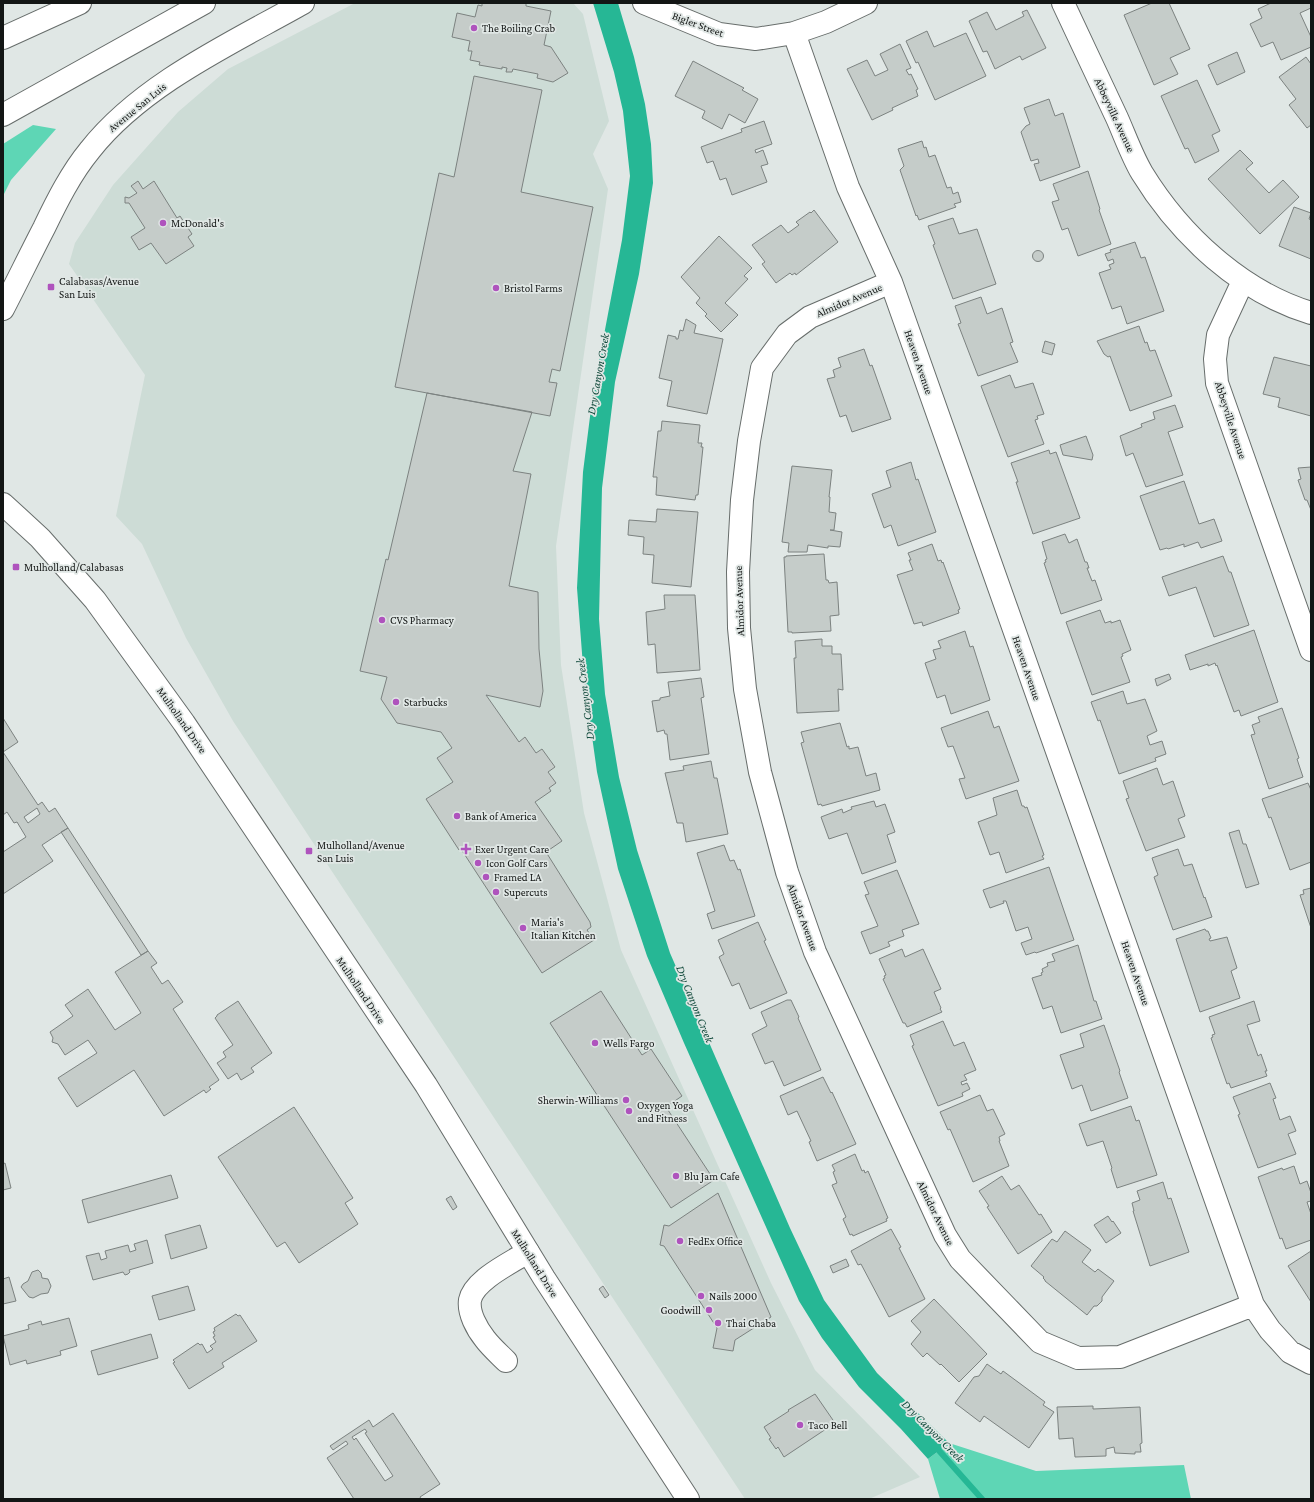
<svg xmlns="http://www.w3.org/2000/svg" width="1314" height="1502" viewBox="0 0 1314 1502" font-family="'Crimson Pro',serif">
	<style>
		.built { fill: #cddcd6 }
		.green { fill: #5ed6b5 }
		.water { fill: #26b795 }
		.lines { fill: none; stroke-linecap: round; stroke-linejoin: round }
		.stream { stroke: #26b795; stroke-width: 6 }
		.building { fill: #c5ccc9; stroke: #7c8280; fill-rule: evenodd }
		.minor-casing { stroke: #676d6b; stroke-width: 24 }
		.major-casing { stroke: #676d6b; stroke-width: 24 }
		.highway-casing { stroke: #676d6b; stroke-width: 24 }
		.minor { stroke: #fff; stroke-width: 22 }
		.major { stroke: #fff; stroke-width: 22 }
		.highway { stroke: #fff; stroke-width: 22 }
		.poi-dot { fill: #af53bd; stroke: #e0e7e5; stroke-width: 1.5 }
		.labels { text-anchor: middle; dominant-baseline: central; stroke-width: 3.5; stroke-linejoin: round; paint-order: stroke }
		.street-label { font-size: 11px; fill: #131615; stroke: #e0e7e5 }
		.poi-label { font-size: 11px; fill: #131615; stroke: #e0e7e5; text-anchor: start }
		.water-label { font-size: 12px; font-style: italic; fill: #134b3d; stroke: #e0e7e5 }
	</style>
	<rect width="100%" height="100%" fill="#e0e7e5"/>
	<!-- built -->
	<path class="built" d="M355 3H573L583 14 609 121 593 154 608 189 556 546 561 665 584 813 621 950 771 1283 815 1370 920 1477 869 1499H745L233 721 186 638 142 544 116 516 145 375 69 264 75 243 113 185 178 112 228 69Z"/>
	<!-- green -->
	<path class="green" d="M33 125 56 129 11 180 3 196V144Z
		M949 1443 1036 1471 1184 1465 1191 1499H940L928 1459Z"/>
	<!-- water -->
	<path class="water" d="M593 3H618L634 57 645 104 651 144 653 183 639 274 615 382 602 488 599 619 605 694 619 777 637 850 670 953 790 1228 824 1300 877 1373 949 1443 928 1459 901 1429 859 1387 822 1338 799 1301 684 1043 647 956 618 869 597 772 584 679 577 588 583 472 593 393 622 240 630 176 623 111 614 72Z"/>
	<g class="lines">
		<!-- stream -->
		<path class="stream" d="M934 1445 982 1499"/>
	</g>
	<!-- building -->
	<path class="building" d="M482 3H526V6L551 11 544 45 551 47 568 73 553 82 537 78 538 74 513 69 512 72H506L507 68 502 67V69L479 65 480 62 470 60 472 51H468L470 41 452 37 457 13 475 17 478 5 482 6Z
		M1152 3H1169L1190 49 1170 58 1178 74 1154 85 1124 15Z
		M1271 3H1311V8L1300 13 1311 37V47L1281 60 1273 42 1261 47 1250 24 1262 18 1258 9Z
		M1027 10 1046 48 1022 60 1020 56 995 69 987 51 983 52 969 21 987 12 996 30 1024 16 1022 12Z
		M927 31 934 47 966 33 986 76 935 100 918 62 916 63 906 41Z
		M900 44 911 68 906 70 909 75 911 74 918 89 916 90 918 96 892 108 893 110 872 120 847 69 867 60 875 76 888 70 880 54Z
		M1237 52 1245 72 1217 85 1208 65Z
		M1306 57 1311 64V125L1307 128 1289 105 1296 99 1279 77Z
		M693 61 744 88 742 90 758 99 745 123 729 114 722 129 702 118 705 111 675 96Z
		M474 76 542 90 521 192 593 207 560 371 552 369 549 382 557 383 550 416 395 387 439 173 454 177Z
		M1197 80 1220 131 1212 135 1219 151 1195 163 1188 148 1185 149 1161 96Z
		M1049 99 1055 116 1063 113 1080 167 1040 181 1034 164 1039 163 1038 159 1031 161 1021 132 1026 126 1030 124 1024 108Z
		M764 121 772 144 755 150 756 153 763 150 768 164 761 166 767 182 732 195 726 178 720 180 713 161 707 163 701 147 742 132 741 129Z
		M922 141 924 148 926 147 929 157 935 155 947 188 951 187 953 194 958 192 961 202 954 204 956 207 919 220 917 215 916 216 900 170 904 166 898 149Z
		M1240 150 1253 163 1246 169 1269 193 1283 180 1299 197 1260 234 1208 179Z
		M1088 171 1100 209 1099 210 1111 244 1078 256 1068 228 1062 230 1052 202 1059 200 1053 184Z
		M138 181 143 189 154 181 177 218 180 216 192 234 188 237 194 246 166 264 151 243 139 250 131 237 145 228 129 203H125V197L129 198 137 193 131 186Z
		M1294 207 1311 213 1309 219 1311 220V259L1279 246Z
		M814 210 838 242 796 275 795 273 792 275 790 273 776 283 762 264 765 262 752 245 781 225 788 233 799 225 796 222 810 212 811 213Z
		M953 218 959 234 977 229 996 284 953 299 933 245 935 244 928 226Z
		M719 236 752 268 744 276 748 279 725 303 738 315 721 332 705 316 707 314 696 303 700 298 681 277Z
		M1135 242 1141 258 1145 257 1164 311 1127 324 1121 306 1112 309 1099 273 1111 269 1109 265 1114 263 1113 259 1108 261 1105 254 1111 252 1110 250Z
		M1032.5 256a5.5 5.5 0 1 1 11 0a5.5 5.5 0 1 1-11 0Z
		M981 297 987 314 1002 308 1013 342 1010 343 1018 362 978 376 958 324 961 323 955 306Z
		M686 319 696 325 694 333 723 339 707 414 667 406 672 381 659 378 668 335 676 337V339H678L680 330 683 331Z
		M1139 326 1145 343 1147 342 1150 351 1155 350 1172 396 1130 411 1110 356 1108 357 1104 354 1097 341Z
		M1045 341 1055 344 1052 355 1042 352Z
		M864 349 870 366 872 365 891 419 852 432 846 415 840 417 827 379 835 377 833 370 841 367 838 358Z
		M1274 357 1311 366V416L1278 407 1280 398 1263 394Z
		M1010 375 1015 388 1033 383 1044 414 1037 416 1038 419 1035 420 1044 444 1008 457 981 386Z
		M427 393 532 412 513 471 531 474 509 586 538 592 539 649 543 691 540 707 486 695 519 742 525 737 536 753 542 749 555 767 548 772 556 783 549 788 551 791 535 802 562 841 546 852 590 922 591 927 587 930 594 940 542 973 461 849 459 850 426 799 453 782 437 758 452 748 441 732 397 723 381 699 387 677 360 671 386 559 388 560Z
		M1175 405 1183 427 1168 432 1183 475 1146 487 1133 453 1126 456 1120 436 1142 427 1141 424 1155 419 1153 412Z
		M662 421 700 425 698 443H702L701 447H703L698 495H696L695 500 656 495 657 477H653L658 431H661Z
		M1086 436 1093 455 1092 460 1063 455 1060 445Z
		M1049 450 1050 454 1056 452 1080 518 1033 534 1016 482H1018L1011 463Z
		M911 462 916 480 918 479 936 532 898 546 891 525 884 528 872 494 891 487 886 471Z
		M792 466 832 470 829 497H830L829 512 836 513 834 530H830L842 532 840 547 828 546V548L808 545 807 552H788L789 543 782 542Z
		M1311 467V510L1307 500H1305L1298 480 1301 479 1298 468Z
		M1184 481 1199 524 1214 519 1222 541 1201 548 1198 542 1184 547V544L1168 549 1167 548 1160 550 1140 496Z
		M657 509 698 512 691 587 652 583 654 555 643 554 644 537 628 535 629 520 656 522Z
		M1065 534 1069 543 1077 539 1085 562H1087L1089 568H1087L1092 581 1095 580 1102 600 1061 614 1044 563 1046 562 1045 560 1047 559 1042 542Z
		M932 544 938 561 941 560 942 563 943 562 960 609 958 610 959 613 923 626 922 622 914 624 897 575 913 570 909 560H911L908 553Z
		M824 554 826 580H828L829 583 837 582 839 615 830 616 831 631 792 633V632H788L784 557H786V556Z
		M1223 556 1229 572H1231L1249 625 1214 637 1196 587 1169 596 1162 577Z
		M664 595H695L700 670 657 673 655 644 648 645 646 612 665 609Z
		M1100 610 1105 623 1111 621V623L1120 620 1131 650 1122 654 1123 656 1121 657 1130 682 1092 695 1066 622Z
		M1254 630 1278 702 1241 716 1239 710 1234 712 1217 665 1216 666 1215 663 1208 666V664L1190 670 1185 655Z
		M965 631 970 647 973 646 990 700 951 714 945 695 937 698 925 663 936 659 933 650 941 648 938 641Z
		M822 639V646H832V654H841L843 690 838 689 839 711 797 713 794 658H796L795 641Z
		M1169 674 1171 679 1157 686 1155 679Z
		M701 678 704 697 701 698 709 754 670 760 667 734H665L664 730 657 732 652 701 660 700V698L670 696 668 682Z
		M1123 691 1127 704 1145 699 1157 731 1147 736 1150 745 1162 741 1166 754 1155 758 1156 761 1119 774 1100 720 1098 721 1091 702Z
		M1282 708 1299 758 1297 759 1303 777 1269 789 1251 735 1255 734 1252 725 1260 722 1258 717Z
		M988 711 994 728 999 726 1019 781 966 799 959 779 965 778 953 746 948 747 941 728Z
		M3 718 18 742 3 752Z
		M840 723 847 747 849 746V749L858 747 866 776 876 773 880 790 822 806 821 804 818 805 801 743 804 742 801 732Z
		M3 752 38 805 42 802 49 812 55 808 68 828 42 845 53 861 3 894V852L26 837 17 822 14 823 7 812 3 815ZM37 808 40 814 28 823 24 817Z
		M711 761 714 778H717L728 834 686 842 683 823H677L665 773 684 770 683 766Z
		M1157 768 1163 785 1173 781 1185 816 1178 819 1185 837 1146 851 1126 799 1129 798 1123 781Z
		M1308 783 1311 790V862L1290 870 1271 817 1269 818 1262 799Z
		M1017 790 1022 806H1024L1025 808 1027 807 1044 855 1042 856 1044 859 1006 873 999 852 990 855 978 822 997 815 993 798Z
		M874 801 876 807 885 804 895 832 887 835 896 862 862 874 847 833 829 839 821 817 842 809 843 813 852 809 851 807Z
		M68 828 148 951 141 955 61 832Z
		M1239 830 1243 844H1246L1259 884 1246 888 1229 833Z
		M724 845 730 861 734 860 738 870 740 869 755 916 712 929 707 914 715 911 697 853Z
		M1178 849 1184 866 1192 864 1204 898 1205 897 1212 917 1173 930 1154 877 1158 875 1152 858Z
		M1049 867 1074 940 1036 953 1035 952 1026 955 1021 943 1032 939 1028 927 1016 931 1006 901H1003L1004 903 990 908 983 890Z
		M897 870 919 924 902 930 904 936 888 942 890 946 870 954 861 932 878 926 865 895 869 894 864 882Z
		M1311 888V928L1300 895 1304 894 1303 890Z
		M758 922 766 940 764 941 787 993 750 1009 739 983 732 986 719 957 724 954 718 940Z
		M1205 929 1206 931H1208L1211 938 1209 939 1210 941 1227 937 1237 968 1231 971 1240 998 1200 1012 1176 939Z
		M1078 945 1094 1001H1096L1102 1019 1061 1033 1052 1006 1043 1009 1032 978 1042 975 1041 973 1043 972 1042 969 1048 966 1047 963 1055 961 1052 954Z
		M902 949 905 957 923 949 941 989 934 992 941 1008 940 1009 942 1012 907 1027 905 1023H903L883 979 885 978 884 976 886 975 879 959Z
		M148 951 157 963 151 967 162 984 168 980 183 1002 173 1009 219 1080 209 1087 211 1089 206 1093 204 1090 164 1116 134 1070 77 1107 58 1078 97 1053 88 1040 65 1055 58 1044 52 1042 53 1038 50 1032 73 1016 65 1005 88 989 115 1030 141 1013 115 972Z
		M601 991 642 1055 651 1049 682 1096 666 1107 714 1180 671 1208 550 1023Z
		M787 1000H791L799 1017 798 1018 821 1070 784 1086 773 1061 765 1064 752 1034 767 1026 761 1012Z
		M238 1001 272 1053 251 1068 254 1072 241 1080 237 1073 228 1079 217 1063 226 1057 223 1052 233 1045 215 1018 217 1016V1015Z
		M1254 1001 1260 1021 1247 1025 1258 1056 1261 1054 1267 1071H1265L1267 1076 1231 1088 1229 1083 1227 1084 1211 1038 1213 1037 1212 1035 1215 1034 1209 1017Z
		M943 1021 954 1046 964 1042 976 1070 964 1075 967 1080 961 1082 962 1085 967 1083 970 1089 962 1093 963 1096 938 1106 912 1046 914 1045 910 1035Z
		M1104 1025 1120 1071 1119 1072 1128 1098 1091 1111 1082 1085 1072 1089 1060 1055 1084 1047 1080 1034Z
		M823 1077 831 1093 832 1092 856 1144 817 1161 809 1142 811 1141 797 1111 788 1115 780 1096Z
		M1270 1083 1276 1098 1273 1099 1280 1120 1290 1116 1296 1131 1288 1134 1296 1154 1258 1168 1238 1115 1240 1114 1233 1097Z
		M980 1095 987 1111 993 1109 1005 1134 999 1137 1000 1141H999L1009 1166 973 1182 950 1129 948 1130 940 1112Z
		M1131 1106 1136 1121 1139 1120 1157 1175 1117 1188 1111 1169 1112 1168 1103 1141 1087 1146 1079 1124Z
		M294 1107 353 1198 345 1203 358 1224 299 1263 285 1242 277 1247 218 1157Z
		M855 1154 862 1171 864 1170 865 1173 868 1171 888 1218 886 1219 887 1221 853 1236 852 1234 850 1235 843 1219 846 1217 832 1185 837 1183 833 1172 835 1171 832 1165Z
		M5 1163 11 1188 3 1190V1164Z
		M1294 1166 1300 1184 1307 1181 1311 1193V1201L1307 1202 1311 1214V1240L1286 1249 1282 1238 1280 1239 1258 1177 1282 1168 1283 1170Z
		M171 1175 178 1198 88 1223 82 1200Z
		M1002 1176 1011 1190 1019 1185 1039 1215 1041 1214 1052 1232 1018 1254 987 1207 989 1206 979 1191Z
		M1163 1182 1168 1199 1171 1198 1189 1252 1150 1266 1133 1211H1134L1132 1203 1140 1200 1137 1191Z
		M718 1193 771 1317 735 1340 733 1351 713 1348 717 1328 664 1246 660 1245 664 1225 669 1226Z
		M451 1196 457 1207 453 1210 446 1199Z
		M1108 1216 1112 1222 1113 1221 1121 1233 1106 1243 1094 1225Z
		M200 1225 207 1248 171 1259 165 1235Z
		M891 1229 901 1247 899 1248 925 1299 889 1317 861 1264 858 1265 851 1251Z
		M1065 1231 1091 1250 1082 1262 1095 1272 1098 1269 1114 1281 1102 1297V1301L1097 1306H1094L1087 1315 1045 1281V1280L1043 1278 1044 1277 1031 1266 1052 1239 1057 1242Z
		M147 1240 153 1263 129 1270 130 1272 128 1274 125 1275 123 1272 93 1280 86 1256 99 1253 101 1260 107 1258 105 1251 128 1245 130 1252 136 1250 134 1244Z
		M1311 1251V1302L1288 1266Z
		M846 1259 849 1266 833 1273 830 1266Z
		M38 1270 41 1273 42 1278 48 1279 51 1286 48 1293 41 1294 33 1298 29 1297 21 1287 23 1284 28 1281 32 1272Z
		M9 1277 16 1301 3 1304V1279Z
		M188 1286 195 1310 159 1320 152 1296Z
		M603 1286 609 1295 605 1298 599 1289Z
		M934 1299 987 1354 959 1382 941 1364 940 1365 927 1353 923 1357 911 1344 921 1332 911 1321Z
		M236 1314 238 1316 240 1315 257 1341 222 1363 224 1367 189 1389 173 1363 175 1362 173 1360 198 1343 200 1345 202 1344 207 1353 213 1349 210 1346 216 1342 213 1337 215 1336 213 1332 215 1331 214 1328Z
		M69 1318 77 1346 60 1351 61 1355 27 1364 26 1360 10 1365 3 1336 29 1329 28 1325 41 1321 42 1325Z
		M151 1334 158 1358 98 1375 91 1351Z
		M987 1364 1001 1374 1003 1371 1045 1402 1043 1405 1054 1412 1029 1448 984 1416 980 1422 955 1403 974 1377 979 1376Z
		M815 1394 835 1423 784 1457 778 1447 776 1449 769 1439 771 1438 764 1427 789 1411 788 1410Z
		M1093 1406V1409L1140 1407 1142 1443 1140 1444 1141 1452H1135V1454L1115 1453 1114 1447 1106 1449V1456L1075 1457 1073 1438 1059 1439 1057 1407Z
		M393 1413 440 1484 420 1497 421 1499H354L327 1458 348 1444 346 1441 333 1450 330 1446 369 1420 373 1427ZM365 1429 367 1432 365 1433 393 1476 385 1481 356 1438 354 1440 352 1437Z"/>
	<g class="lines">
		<defs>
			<path id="minor" d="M644 3 719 34 756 39 794 33 826 22 866 3
				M1063 3C1081 41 1099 80 1117 118 1125 136 1132 156 1142 173 1180 235 1241 292 1311 313
				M794 33 848 187 891 282 1253 1305 1270 1330 1290 1352 1311 1363
				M1243 281 1218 335 1215 359 1217 383 1311 650
				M891 282 810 317 787 334 762 368 749 441 742 500 738 572 739 628 745 689 760 772 787 872 815 952 945 1235 960 1259 1040 1342 1078 1358 1120 1357 1253 1305
				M3 309C17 282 30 255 44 228 57 201 71 173 90 150 142 84 232 43 303 3
				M506 1361C499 1354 491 1347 485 1339 477 1329 468 1313 470 1300 474 1280 512 1262 528 1252"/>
			<path id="major" d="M3 504 40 538 95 600 184 723 426 1085 544 1278 688 1499"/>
			<path id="highway" d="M3 38 80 3
				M3 115 204 3"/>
		</defs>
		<!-- minor casing -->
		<use href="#minor" class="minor-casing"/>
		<!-- major casing -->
		<use href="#major" class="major-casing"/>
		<!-- highway casing -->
		<use href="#highway" class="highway-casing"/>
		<!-- minor -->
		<use href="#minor" class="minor"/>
		<!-- major -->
		<use href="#major" class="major"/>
		<!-- highway -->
		<use href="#highway" class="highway"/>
	</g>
	<!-- markers -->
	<g class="poi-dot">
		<circle cx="474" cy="28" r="4"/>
		<circle cx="163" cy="223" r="4"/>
		<rect x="47" y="283" width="8" height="8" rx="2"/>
		<circle cx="496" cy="288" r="4"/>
		<rect x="12" y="563" width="8" height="8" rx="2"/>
		<circle cx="382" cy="620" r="4"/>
		<circle cx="396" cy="702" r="4"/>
		<circle cx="457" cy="816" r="4"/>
		<path d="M464 843h4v4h4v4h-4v4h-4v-4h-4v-4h4z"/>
		<rect x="305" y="847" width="8" height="8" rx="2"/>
		<circle cx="478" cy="863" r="4"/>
		<circle cx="486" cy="877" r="4"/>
		<circle cx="496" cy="892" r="4"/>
		<circle cx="523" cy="928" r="4"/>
		<circle cx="595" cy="1043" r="4"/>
		<circle cx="626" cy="1100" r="4"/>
		<circle cx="629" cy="1111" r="4"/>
		<circle cx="676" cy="1176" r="4"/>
		<circle cx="680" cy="1241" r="4"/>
		<circle cx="701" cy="1296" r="4"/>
		<circle cx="709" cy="1310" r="4"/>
		<circle cx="718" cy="1323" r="4"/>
		<circle cx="800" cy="1425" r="4"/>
	</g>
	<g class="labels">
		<!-- street labels -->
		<g class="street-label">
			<text transform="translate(698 24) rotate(20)">Bigler Street</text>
			<text transform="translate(137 107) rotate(-39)">Avenue San Luis</text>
			<text transform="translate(1115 115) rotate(65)">Abbeyville Avenue</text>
			<text transform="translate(849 300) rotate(-23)">Almidor Avenue</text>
			<text transform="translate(919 362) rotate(71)">Heaven Avenue</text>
			<text transform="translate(1231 420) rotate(72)">Abbeyville Avenue</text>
			<text transform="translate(739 601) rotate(-92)">Almidor Avenue</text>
			<text transform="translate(1027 668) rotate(71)">Heaven Avenue</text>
			<text transform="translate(182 720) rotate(55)">Mulholland Drive</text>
			<text transform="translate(803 917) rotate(70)">Almidor Avenue</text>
			<text transform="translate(1136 973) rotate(71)">Heaven Avenue</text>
			<text transform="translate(361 990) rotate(56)">Mulholland Drive</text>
			<text transform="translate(936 1213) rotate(64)">Almidor Avenue</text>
			<text transform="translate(535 1263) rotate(58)">Mulholland Drive</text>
		</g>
		<!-- poi labels -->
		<g class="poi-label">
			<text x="482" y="28">The Boiling Crab</text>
			<text x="171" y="223">McDonald's</text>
			<text x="59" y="281">Calabasas/Avenue<tspan x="59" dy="13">San Luis</tspan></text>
			<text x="504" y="288">Bristol Farms</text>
			<text x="24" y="567">Mulholland/Calabasas</text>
			<text x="390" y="620">CVS Pharmacy</text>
			<text x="404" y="702">Starbucks</text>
			<text x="465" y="816">Bank of America</text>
			<text x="317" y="845">Mulholland/Avenue<tspan x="317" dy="13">San Luis</tspan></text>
			<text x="475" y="849">Exer Urgent Care</text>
			<text x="486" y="863">Icon Golf Cars</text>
			<text x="494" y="877">Framed LA</text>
			<text x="504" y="892">Supercuts</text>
			<text x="531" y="922">Maria's<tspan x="531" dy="13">Italian Kitchen</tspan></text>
			<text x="603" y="1043">Wells Fargo</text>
			<text x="618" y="1100" text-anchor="end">Sherwin-Williams</text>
			<text x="637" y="1105">Oxygen Yoga<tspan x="637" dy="13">and Fitness</tspan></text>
			<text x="684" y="1176">Blu Jam Cafe</text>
			<text x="688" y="1241">FedEx Office</text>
			<text x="709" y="1296">Nails 2000</text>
			<text x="701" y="1310" text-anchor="end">Goodwill</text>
			<text x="726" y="1323">Thai Chaba</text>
			<text x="808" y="1425">Taco Bell</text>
		</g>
		<!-- water labels -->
		<g class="water-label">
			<text transform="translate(598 374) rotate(-80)">Dry Canyon Creek</text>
			<text transform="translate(585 699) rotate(-97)">Dry Canyon Creek</text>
			<text transform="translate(695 1004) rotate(68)">Dry Canyon Creek</text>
			<text transform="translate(933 1431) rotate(45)">Dry Canyon Creek</text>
		</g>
	</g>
	<!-- border -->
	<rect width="1314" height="1502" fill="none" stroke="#131615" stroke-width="8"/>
</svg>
